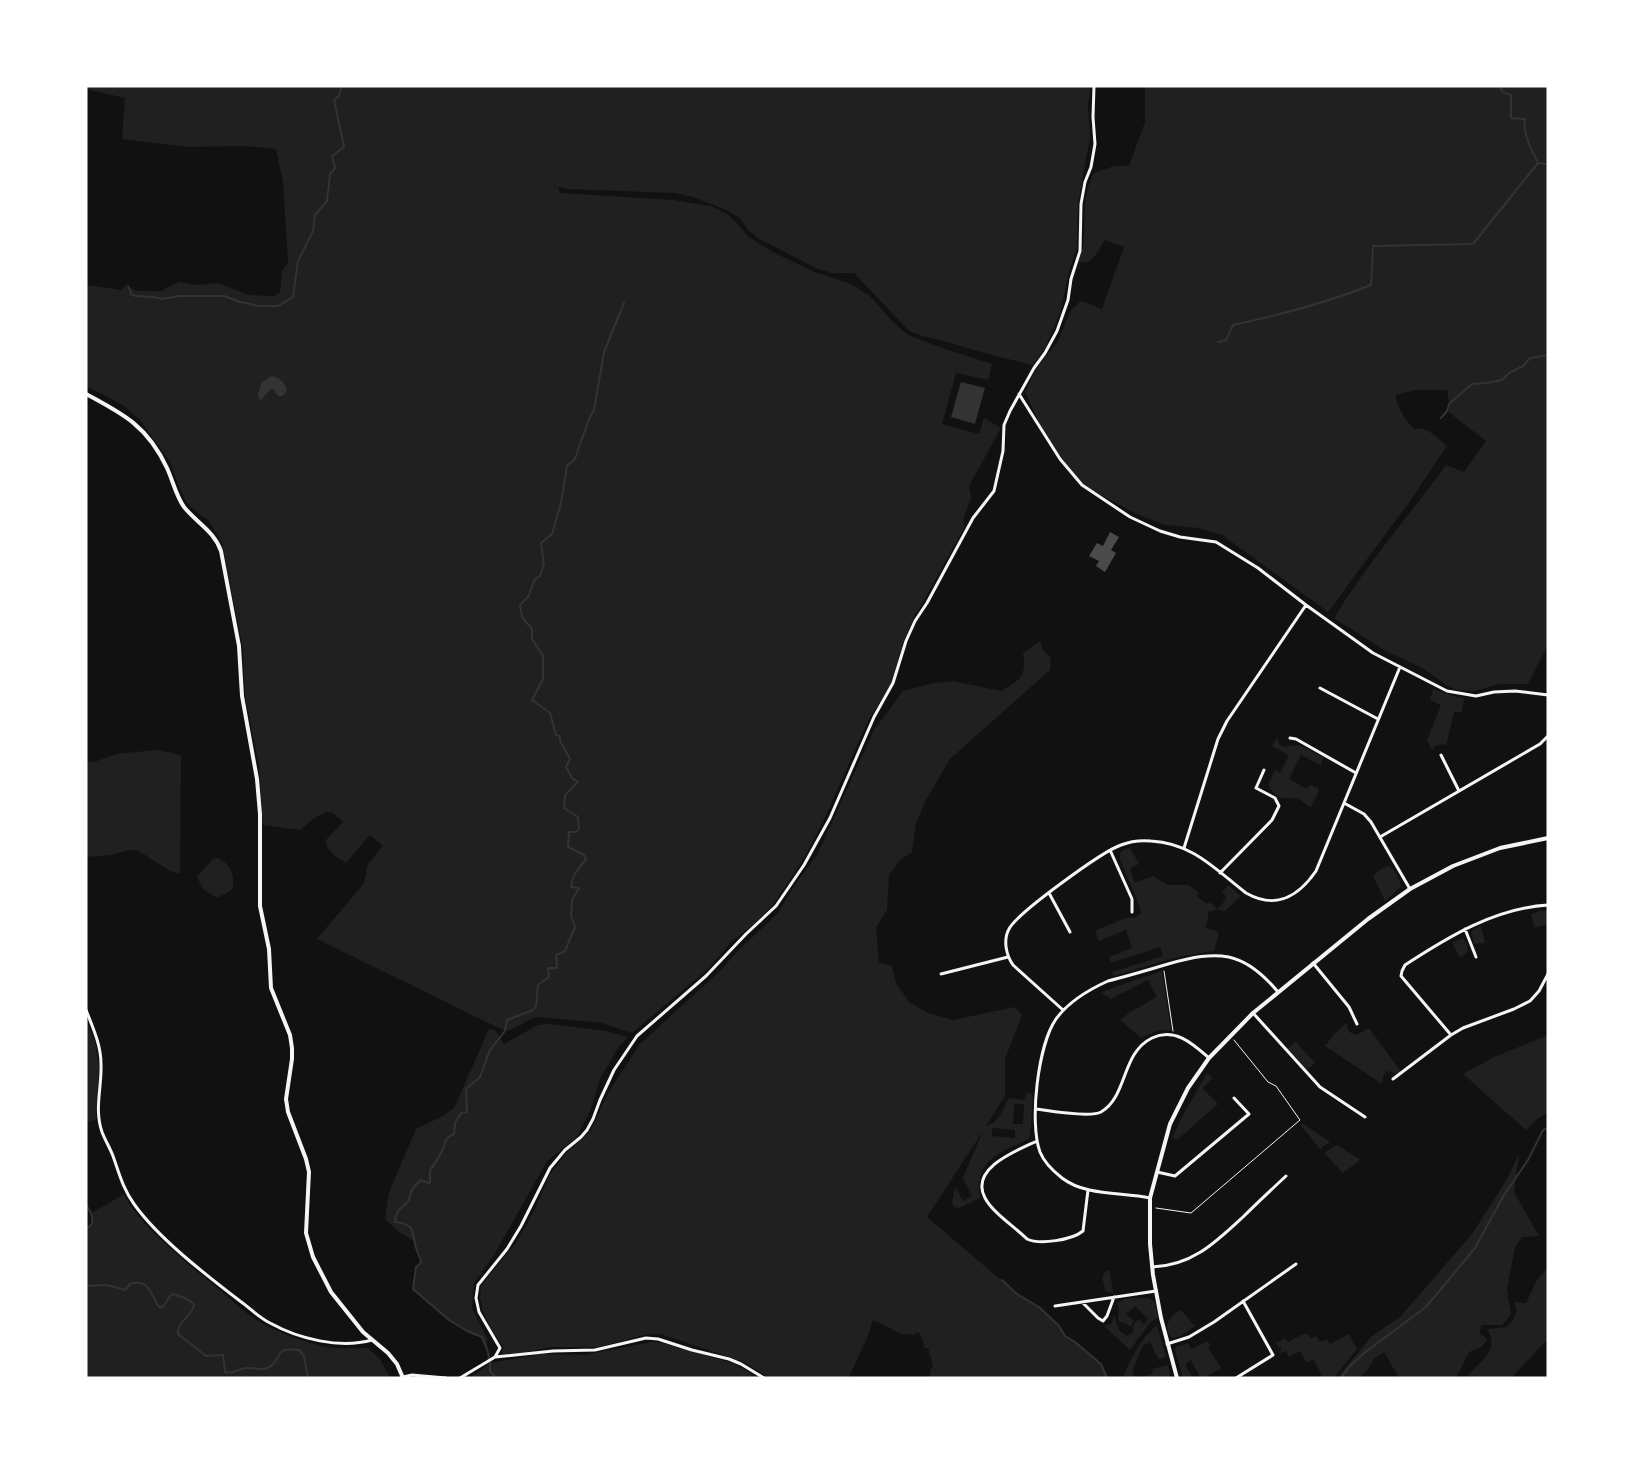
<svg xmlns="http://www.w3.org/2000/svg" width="1634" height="1464" viewBox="0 0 1634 1464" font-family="Ubuntu,sans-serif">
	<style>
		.green { fill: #202020; fill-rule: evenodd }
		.water { fill: #333 }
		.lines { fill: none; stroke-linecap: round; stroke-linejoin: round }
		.stream { stroke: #333; stroke-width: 2 }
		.building { fill: #4a4a4a }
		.path { stroke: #f5f5f5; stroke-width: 1 }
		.minor { stroke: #f5f5f5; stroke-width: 3 }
		.tertiary { stroke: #f5f5f5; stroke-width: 4 }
	</style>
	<rect width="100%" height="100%" fill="#111"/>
	<!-- green -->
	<path class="green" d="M86 86H1091L1088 105 1090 137 1078 205 1077 248 1069 271 1060 313 1046 346 1033 365C1003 358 973 350 943 341 931 338 920 336 909 331L854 273H832L818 269 759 239 749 231 740 218 726 210 693 197 675 193 567 189 558 187 560 193 673 200 711 206 729 215 749 237 773 252 812 271 851 284 869 295 893 322 908 335 942 348 992 364 988 380 956 373 942 424 979 434 984 418 1001 428 969 486 971 498 964 517V528L919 609 915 614 903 643 892 682 868 721 826 815 806 855 773 905 754 924 731 942 709 968 632 1033 602 1023 538 1017C522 1020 522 1028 505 1031L317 939 364 883 368 864 383 846 370 835 346 863C336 857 328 852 325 841L343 822 333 813 327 812 313 819 300 830 263 825 259 766 245 696 243 649 222 543 208 520 198 513 187 503 180 489 170 462 140 420 123 405 86 386V285L121 290 128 283 129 287 136 291H161L179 282 196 285 219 283 248 295 274 296 280 292 282 271 288 263 283 182 276 149 245 146 189 147 122 139 125 98 86 89Z
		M1145 86H1548V645L1528 684H1499L1474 691 1458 690 1449 687 1424 669 1384 650 1334 618C1367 563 1409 516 1446 465L1464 472 1486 441 1447 411 1449 404 1447 390H1415L1395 395C1398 408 1405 420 1414 429 1428 426 1437 438 1447 446L1410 501 1328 612 1222 535 1199 528 1164 525 1133 512 1082 485 1060 459 1042 429 1025 392 1037 368 1058 341 1071 310 1081 301 1102 309 1124 247 1105 240 1095 256 1088 262H1078C1080 257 1082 252 1083 247 1087 221 1080 198 1094 173L1114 166H1129L1145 122Z
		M1040 641 1043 650 1051 658 1050 670 950 759 926 800 916 823 912 852 899 861 889 875 887 910 876 928 879 963 892 966 896 983 910 1003 931 1014 953 1020 1015 1007 1022 1015 1005 1059V1096L986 1126C1000 1122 1002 1109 1009 1098L1024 1100 1027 1093H1031L1033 1098 1030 1135 1029 1139C1000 1153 974 1159 980 1198L959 1208 954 1207 952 1203 955 1187 963 1201 972 1196 962 1177 964 1175 983 1131 927 1217 1017 1294 1039 1307 1059 1326 1065 1336 1075 1342 1101 1364 1107 1378H930V1371L933 1366 928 1348H925L921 1336 918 1332 914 1335 901 1334 873 1320 867 1338 849 1377 851 1378H770L742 1361 660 1334 644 1335 599 1347H550L523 1353 502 1354 503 1347 492 1330 483 1312 480 1297 481 1286 518 1240 535 1209 549 1176 567 1152 587 1135 592 1128 607 1095 639 1045 720 971 737 952 778 913 794 886 817 855 874 730 903 691 933 683 953 681 1001 691C1020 681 1027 675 1023 653ZM1014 1104H1024L1023 1124H1013ZM992 1128 1015 1130V1138L992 1136Z
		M1433 689 1457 697 1464 698 1462 712H1454L1446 746 1444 744 1435 746 1432 751 1427 740 1441 705 1430 700Z
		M1277 738 1280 746 1285 747 1299 745 1323 757 1321 765 1301 755 1289 779 1307 789 1310 785 1318 788 1319 791 1311 807C1307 806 1304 802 1300 800 1286 794 1280 806 1268 785L1275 770 1280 773 1289 755 1272 746Z
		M157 750 173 753 181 756 180 874 170 871 139 851 129 850 110 855 86 857V762L97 761 116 754Z
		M1130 848 1139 864 1130 868 1135 883 1153 876 1168 885H1189L1199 893 1197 896 1207 904 1209 902 1218 909 1227 898 1222 893 1228 885 1241 896 1225 911 1215 909 1214 911H1209L1206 928 1219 932 1214 951 1178 957 1113 976 1112 972 1163 956 1160 947 1111 963 1109 957 1132 948 1126 930 1099 941 1095 931 1125 918 1136 917 1141 913 1140 907 1120 860V853L1124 849Z
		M218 858C232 866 234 873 233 888 229 894 223 894 217 898L203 889 197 877 213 859Z
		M1389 866C1395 869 1400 880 1401 887L1385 901 1373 876 1379 870Z
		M1540 911H1547L1548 922 1546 925 1535 928 1531 914Z
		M1481 926 1485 943 1474 944 1471 933 1473 930Z
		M1463 938C1467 942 1468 947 1467 953L1460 957 1452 943Z
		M1162 971 1171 1030 1157 1031 1141 1038 1120 1020 1132 1011 1157 997 1148 980 1111 999 1101 992Z
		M86 1019 95 1042 99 1066 96 1120 86 1122Z
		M1347 1023C1347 1030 1349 1033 1356 1035L1369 1028 1401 1072 1399 1074 1388 1071C1381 1075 1384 1078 1382 1084L1325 1046 1335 1033Z
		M549 1024 605 1031 628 1037 618 1048 600 1079 591 1109 577 1137 547 1161 494 1255 474 1283 472 1308 487 1338 488 1352 482 1337 467 1331 449 1320 413 1289 416 1267 421 1263 414 1241 399 1232 385 1219 389 1192 416 1129 443 1116 454 1108 489 1029 495 1030 504 1044 538 1025Z
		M1548 1035V1112L1536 1120 1526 1130 1463 1074 1494 1057Z
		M1296 1042 1315 1063 1307 1070 1288 1048Z
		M1207 1073 1213 1078 1202 1088 1218 1104 1177 1140 1172 1138 1181 1119Z
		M1302 1123 1330 1142 1320 1149 1301 1126Z
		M1337 1145 1359 1159V1161L1343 1173 1325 1154V1152Z
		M1519 1154 1514 1192 1539 1236 1522 1237 1515 1247 1507 1289 1511 1314 1502 1325H1481L1480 1334 1488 1339 1480 1348 1469 1352 1456 1378H1399L1384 1352 1374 1359 1367 1371 1358 1378H1337L1372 1336 1400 1317 1472 1234 1506 1181Z
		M124 1194C136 1224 197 1271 223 1293 236 1304 250 1317 265 1325 282 1334 315 1346 334 1348 345 1349 357 1348 368 1348L380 1359 390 1378H86V1229L92 1224V1213Z
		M1548 1267V1339L1511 1378H1466C1479 1361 1501 1350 1487 1329L1507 1327 1513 1320 1517 1310 1514 1302 1526 1303 1537 1280Z
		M1106 1271H1110L1113 1293 1105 1291C1104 1284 1100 1276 1106 1271Z
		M1133 1298H1149L1155 1302 1158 1317 1149 1324 1130 1350 1104 1326 1111 1324 1114 1315 1119 1330 1127 1336 1133 1333V1326L1138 1319 1144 1324 1148 1319 1135 1306 1126 1314 1134 1321 1131 1326 1118 1321 1119 1306 1117 1303 1125 1299Z
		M1181 1310 1195 1326 1181 1336 1172 1338C1162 1328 1169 1315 1181 1310Z
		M1157 1325 1166 1357 1158 1359 1150 1342 1143 1345 1133 1369 1134 1378H1123C1130 1358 1141 1339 1157 1325Z
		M1303 1334H1308L1311 1339 1316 1336 1320 1342 1327 1339 1330 1344 1349 1334 1357 1349 1334 1378H1320L1322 1375 1313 1359 1307 1363 1300 1351 1289 1357 1286 1351 1280 1353 1281 1348 1275 1344 1285 1338 1288 1342Z
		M1207 1341 1211 1345 1208 1347 1221 1368 1204 1378H1199L1200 1377 1191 1360 1185 1364 1193 1378H1183L1175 1351 1176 1347 1188 1343 1191 1349Z
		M652 1342 664 1343 735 1364 758 1378H470L490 1363 543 1354 584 1355Z
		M1168 1365 1170 1372 1169 1377 1143 1378 1153 1373 1152 1369Z"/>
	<!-- water -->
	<path class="water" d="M272 376C281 379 284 381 287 390L283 396H278L272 388 260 401 258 394 262 382Z
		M961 382 985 388 975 424 951 417Z"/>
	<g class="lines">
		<!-- stream -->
		<path class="stream" d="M1499 86 1503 92 1511 95V118L1525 119C1522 134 1532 150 1538 163L1548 164
			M129 287 131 294 136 296 154 297 162 299 179 296H224L240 302 259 306H278L293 297 298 261 313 231 315 215 327 201 330 174 335 168 332 156 344 147 334 100 339 96 342 86
			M1218 342 1226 340 1233 325C1280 315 1326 303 1371 285L1373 246 1473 244 1538 163
			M1441 418 1447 411 1449 404 1472 384 1487 383 1502 380 1509 373 1523 366 1530 358 1548 355
			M86 1205C91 1212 93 1216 92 1224L86 1229
			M1002 1280 1017 1294 1039 1307 1059 1326 1065 1336 1075 1342 1101 1364 1107 1378
			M86 1286 107 1285 125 1290 130 1284C149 1278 152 1296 159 1307H163L170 1296 173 1294 185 1298 194 1304C193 1317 177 1320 178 1334L206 1356 223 1355 225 1372C234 1375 238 1368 247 1368 255 1367 264 1372 271 1366 284 1356 273 1347 299 1350L304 1356 308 1378
			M489 1359 488 1352 482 1337 467 1331 449 1320 413 1289 416 1267 421 1263C421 1258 419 1256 417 1251 411 1235 418 1224 395 1222 395 1211 401 1208 409 1201 410 1191 413 1187 421 1180L428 1183H430V1170C433 1167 441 1153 443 1149 446 1141 444 1138 454 1134L455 1123 461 1113 467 1112 466 1089 480 1077 490 1050 505 1031 507 1020 533 1010 536 1006 538 985 549 977 548 968H557L556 955 565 951 575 927 571 916 572 900 579 888 571 887C572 874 579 869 586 859L584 855 568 847 569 832H576L579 829 578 817 564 808 565 795 578 782 572 778 566 767 570 759 560 741V736L556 735 550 713 532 700 543 679V656L532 639V629L522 617 520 605 528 597 535 579 540 576 544 564 541 543 552 534 561 503 567 466 575 459 589 419 594 410 604 352 624 303
			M490 1363V1371L496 1378
			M1341 1378 1349 1367 1364 1353 1426 1307 1475 1248 1504 1195 1528 1160 1543 1130 1548 1128"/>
	</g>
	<!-- building -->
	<path class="building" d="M1110 532 1119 537 1111 550 1116 553 1105 572 1096 566 1099 561 1089 556 1097 543 1103 546Z"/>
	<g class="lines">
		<!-- path -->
		<path class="path" d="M1164 971 1173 1031
			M1156 1208 1191 1213 1300 1120 1276 1086 1268 1082 1234 1040"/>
		<!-- minor -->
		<path class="minor" d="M1019 394 1060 459 1082 485 1130 517 1160 531 1180 537 1216 542 1258 568 1306 605 1373 653 1447 691 1476 696 1494 692 1515 691 1548 695
			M1320 688 1378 719
			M1290 738 1296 739 1356 773
			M1441 755 1459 791
			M1344 803 1364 814 1371 822 1410 889
			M1380 837 1540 744 1548 736
			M1184 848 1218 739 1227 721 1306 605
			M1110 850 1132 899V912
			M1220 873 1272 820 1279 806 1275 798 1256 788 1264 770
			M1049 893 1070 932
			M1465 929 1476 957
			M1313 963 1349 1007 1357 1024
			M941 974 1008 957
			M86 1010C93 1028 101 1045 101 1064 102 1087 94 1109 102 1132 105 1140 110 1148 113 1156 119 1173 123 1189 134 1204 158 1238 206 1275 240 1301 250 1308 259 1318 270 1323 299 1339 340 1349 372 1340
			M1063 1010 1013 965C1006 955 1003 940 1009 929 1017 913 1103 851 1121 845 1131 841 1141 840 1151 841 1192 843 1215 869 1246 893 1276 910 1298 897 1316 871L1400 667
			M1253 1013 1320 1087 1365 1117
			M1451 1035 1401 976 1402 971 1405 965C1448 937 1495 908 1548 905
			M1393 1079 1451 1035 1463 1028 1514 1009 1530 1001 1539 991 1548 974
			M1036 1109C1050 1111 1090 1118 1101 1112 1128 1096 1121 1053 1152 1038 1175 1027 1193 1044 1209 1058
			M1037 1141C1018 1150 969 1168 985 1198 993 1213 1015 1227 1027 1239 1040 1245 1072 1240 1083 1231L1088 1190
			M1157 1172 1175 1176 1249 1114 1234 1098
			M1150 1198C1121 1192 1085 1196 1062 1178 1053 1171 1044 1162 1040 1152 1029 1122 1038 1045 1056 1019 1069 1001 1088 990 1108 981 1128 976 1148 970 1168 964 1218 950 1243 950 1278 992
			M1152 1267C1192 1266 1216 1242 1244 1216 1258 1202 1272 1189 1286 1176
			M1082 1302 1098 1318 1103 1321 1107 1316 1114 1297
			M1055 1306 1156 1291
			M1167 1344 1189 1337 1214 1322 1296 1264
			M495 1357 500 1348 479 1312 476 1298 478 1285 507 1249 521 1226 550 1168 565 1150 581 1137 587 1130 593 1119 600 1100 614 1070 637 1036 706 976 746 934 776 906 804 865 830 818 874 717 893 683 906 641 915 621 927 603 973 518 994 491 1003 451 1004 425 1010 411 1034 368 1045 353 1057 331 1068 300 1071 279 1080 251 1081 204 1085 182 1091 167 1095 144 1093 117 1094 86
			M403 1377 412 1375 446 1378
			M460 1378 495 1357 553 1351 595 1350 646 1338 658 1339 692 1350 729 1359 741 1364 764 1378
			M1236 1378 1273 1355 1243 1301"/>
		<!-- tertiary -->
		<path class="tertiary" d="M86 394C124 414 148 427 167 468 173 481 176 496 184 507 197 523 214 531 221 551L239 646 242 696 257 779 260 814V906L269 949 271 988 290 1035 292 1048V1059L286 1099 288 1112 306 1159 309 1172 306 1233 313 1257 331 1292 363 1332 388 1353 397 1364 403 1378
			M1177 1378 1161 1318 1153 1275 1150 1244V1198L1170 1124 1188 1088 1209 1058 1253 1013 1368 919 1410 889 1453 866 1500 848 1548 838"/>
	</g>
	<!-- border -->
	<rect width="1634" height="1464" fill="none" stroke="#ffffff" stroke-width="175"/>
</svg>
